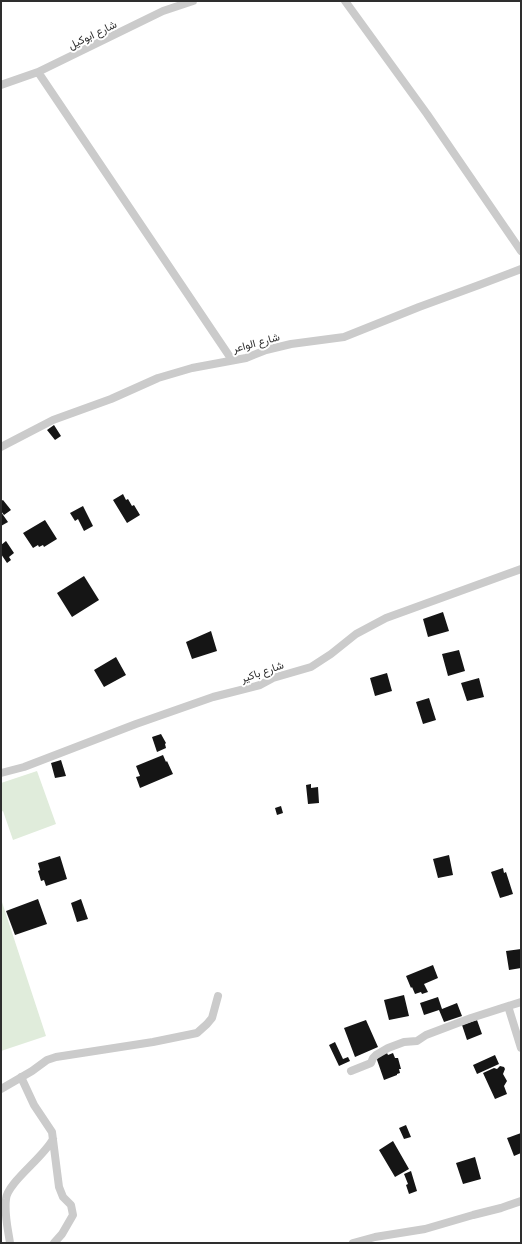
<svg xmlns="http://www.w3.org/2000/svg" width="522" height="1244" viewBox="0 0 522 1244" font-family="Lato,Vazirmatn,sans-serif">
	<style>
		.green { fill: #e0ecdb }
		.building { fill: #151515 }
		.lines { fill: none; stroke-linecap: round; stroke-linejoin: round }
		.minor { stroke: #cbcbcb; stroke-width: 8 }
		.labels { text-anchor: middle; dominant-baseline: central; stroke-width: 4; stroke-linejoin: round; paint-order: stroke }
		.street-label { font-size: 11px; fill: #2e2e2e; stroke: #fff }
	</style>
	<rect width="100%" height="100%" fill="#fff"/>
	<!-- green -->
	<path class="green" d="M37 771 56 824 13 840 3 811 1 812V783Z
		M1 899 46 1036 1 1051Z"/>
	<!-- building -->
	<path class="building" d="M54 425 61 436 55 440 47 430Z
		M123 494 126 500 128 499 132 506 134 505 140 515 127 523 113 500Z
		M3 500 11 510 4 515 1 511V501Z
		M83 506 93 526 84 531 78 519 75 521 70 513Z
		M1 512 8 522 1 526Z
		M45 520 57 539 44 547 43 545 39 547 38 545 33 548 23 533Z
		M6 541 14 553 9 557 11 560 7 563 1 554V545Z
		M84 576 99 600 72 617 57 593Z
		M443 612 449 631 428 637 423 619Z
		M211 631 217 651 192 659 186 642Z
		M459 650 465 671 448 676 442 654Z
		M116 657 126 675 104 687 94 670Z
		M387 673 392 691 375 696 370 678Z
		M479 678 484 697 467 701 461 683Z
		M429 698 436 720 423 724 416 702Z
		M161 734 166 743 165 744 166 748 157 752 152 737Z
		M163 755 166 762 167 761 173 774 140 788 136 777 140 776 136 766Z
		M61 760 66 776 55 778 51 763Z
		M311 784V788L318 787 319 803 308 804 306 785Z
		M281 806 283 813 277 815 275 808Z
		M449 855 453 875 438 878 433 859Z
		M60 856 67 879 46 886 44 880 41 881 38 871 40 870 38 863Z
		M503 868 504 873 506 872 513 894 500 898 491 872Z
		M38 899 47 924 15 935 6 911Z
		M81 899 88 919 77 922 71 903Z
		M521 949V968L509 970 506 951Z
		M433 965 438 978 424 984 428 992 422 994 421 992 415 994 412 987 411 988 406 976Z
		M404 995 409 1016 389 1020 384 1000Z
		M438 997 442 1009 457 1003 462 1016 444 1022 439 1010 424 1015 420 1003Z
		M366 1020 378 1047 355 1057 344 1028Z
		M477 1020 482 1034 467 1040 462 1025Z
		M335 1042 343 1059 348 1057 350 1061 339 1066 329 1045Z
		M387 1053 388 1055 393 1053 395 1058H398L401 1069H399L400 1073 397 1074V1075L384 1080 376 1057Z
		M495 1055 499 1064 477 1074 473 1065Z
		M500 1066 504 1067 505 1069 503 1074 507 1081 504 1086 507 1094 495 1099 483 1073 494 1068 497 1069Z
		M406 1125 411 1137 404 1139 399 1128Z
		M521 1133V1153L514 1156 507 1138Z
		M393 1141 409 1169 395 1177 379 1150Z
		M475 1157 481 1179 463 1184 456 1163Z
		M411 1171 417 1191 409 1194 406 1185 408 1184 404 1174Z"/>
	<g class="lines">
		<!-- minor -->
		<path class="minor" d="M345 1 427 114 521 251
			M38 72 232 360
			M1 85 38 72 163 11 193 1
			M1 447 53 420 111 399 158 378 192 368 246 358 266 350 291 344 344 337 419 307 479 285 521 269
			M1 773 24 767 136 724 213 697 260 685 273 678 311 667 331 654 356 634 386 618 521 569
			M508 1006 521 1048
			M351 1071 371 1063 373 1058 376 1055 388 1048 404 1042 417 1041 426 1035 471 1018 521 1002
			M21 1077 34 1105 52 1132 59 1187 63 1197 71 1205 73 1215 62 1234 54 1243
			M1 1089 32 1071 47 1060 56 1057 153 1042 197 1033 207 1024 212 1018 218 996
			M10 1243C8 1229 4 1214 6 1199 7 1183 44 1157 53 1139
			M353 1243 375 1237 425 1229 473 1215 501 1208 521 1201"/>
	</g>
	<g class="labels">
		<!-- street labels -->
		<g class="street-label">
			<text transform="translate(92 34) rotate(-26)">شارع ابوكيل</text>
			<text transform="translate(256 342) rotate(-15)">شارع الواعر</text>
			<text transform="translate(262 671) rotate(-19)">شارع باكير</text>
		</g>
	</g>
	<!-- border -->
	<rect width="522" height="1244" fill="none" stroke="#2e2e2e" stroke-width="4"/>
</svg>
